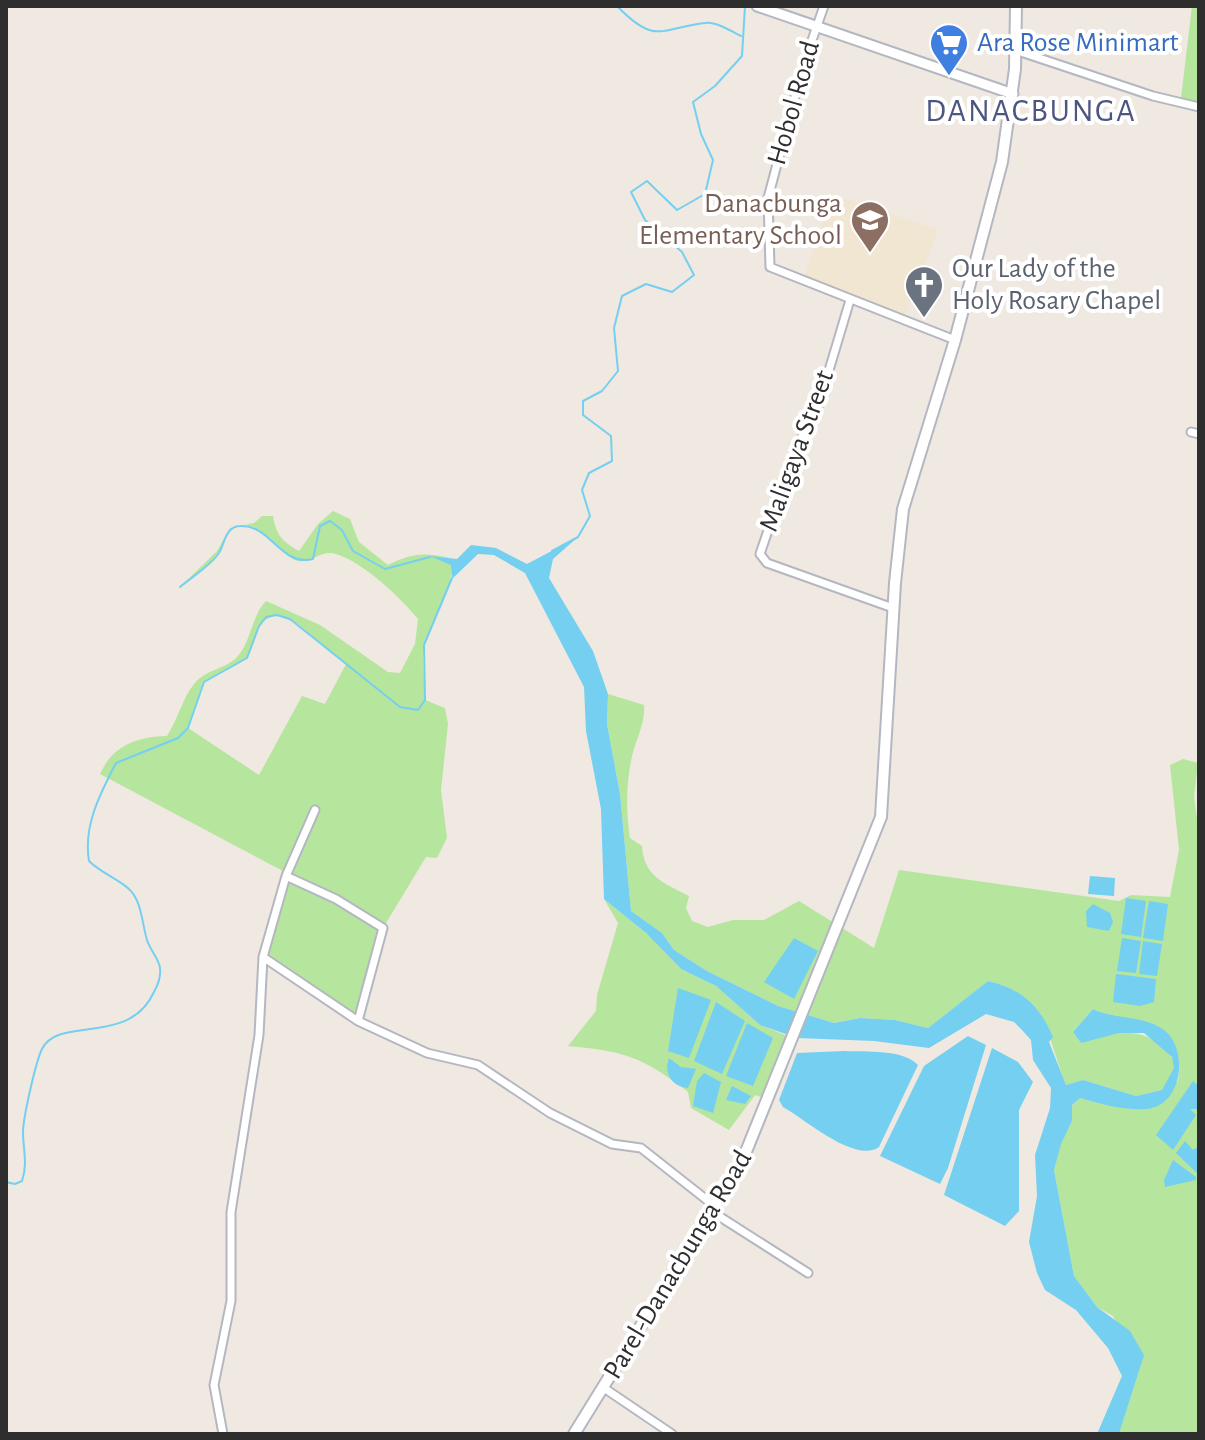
<svg xmlns="http://www.w3.org/2000/svg" width="1205" height="1440" viewBox="0 0 1205 1440" font-family="'Alegreya Sans',sans-serif">
	<style>
		.education { fill: #f0e6d1 }
		.green { fill: #b6e59e; fill-rule: evenodd }
		.water { fill: #75cff0 }
		.lines { fill: none; stroke-linecap: round; stroke-linejoin: round }
		.stream { stroke: #75cff0; stroke-width: 2 }
		.minor-casing { stroke: #b4b7c1; stroke-width: 11 }
		.tertiary-casing { stroke: #b4b7c1; stroke-width: 13 }
		.secondary-casing { stroke: #b4b7c1; stroke-width: 14 }
		.minor { stroke: #fff; stroke-width: 7 }
		.tertiary { stroke: #fff; stroke-width: 9 }
		.secondary { stroke: #fff; stroke-width: 10 }
		.labels { text-anchor: middle; dominant-baseline: central; stroke-width: 8; stroke-linejoin: round; paint-order: stroke }
		.shop-label { font-size: 28px; fill: #366cbe; stroke: #fff; text-anchor: start }
		.street-label { font-size: 28px; fill: #2e2e2e; stroke: #fff }
		.education-label { font-size: 28px; fill: #785e54; stroke: #fff; text-anchor: end }
		.worship-label { font-size: 28px; fill: #5b616d; stroke: #fff; text-anchor: start }
		.quarter-label { font-size: 32px; letter-spacing: 2px; fill: #4d5680; stroke: #fff }
	</style>
	<rect width="100%" height="100%" fill="#efe9e1"/>
	<!-- education -->
	<path class="education" d="M832 194 938 230 905 317 804 278Z"/>
	<!-- green -->
	<path class="green" d="M1192 6H1199V103L1181 98Z
		M333 511 350 519 359 542 388 565C411 553 426 552 450 558L432 557 452 565C452 593 433 616 425 643 420 661 426 682 425 700L445 708 448 724 441 790 447 838 437 858 426 857 383 928 358 1021 263 957 286 876 281 870 100 774C113 745 137 737 167 736 179 718 184 691 200 678 211 669 229 667 238 656 252 639 251 617 266 601L320 625 388 672 400 673 415 644 418 619C400 597 363 562 336 554 320 549 310 566 295 560 277 553 261 519 238 526 224 530 225 545 217 554 207 567 192 577 180 587L217 551 230 528 254 523 262 516H273C276 535 282 541 299 551L318 524ZM277 615 298 624 346 664 325 704 302 696 259 775 188 728 203 682 247 658C258 641 254 620 277 615Z
		M608 694 644 705C646 724 634 742 631 761 626 787 626 813 630 838L642 846C644 877 664 883 689 896L686 908 692 921 708 927 733 920H764L799 901 874 948 899 870 1119 901 1131 895 1170 897 1179 850 1170 765 1183 759 1198 763 1194 797 1199 832V1434H1119L1139 1370 1113 1316 1097 1307 1074 1276 1054 1170 1060 1144 1072 1121V1105L1080 1098 1105 1105 1147 1109 1178 1081C1188 1016 1136 1030 1093 1009L1073 1032 1081 1043C1112 1031 1143 1025 1167 1051 1171 1055 1175 1062 1174 1068 1173 1075 1166 1084 1162 1090L1136 1096 1083 1080 1066 1085C1046 1035 1048 995 988 981L928 1028 895 1020 860 1018 834 1023 778 1006 707 971 674 950 662 933 631 911 620 794 607 724Z
		M604 899 646 933 681 969 716 986 760 1025 790 1037 767 1099 755 1095 729 1130 691 1108 688 1092C643 1057 624 1051 568 1046L596 1011 597 995 618 923Z"/>
	<!-- water -->
	<path class="water" d="M578 537 553 559 549 578 593 651 608 694 607 724 620 794 631 911 662 933 674 950 707 971 778 1006 834 1023 860 1018 895 1020 928 1028 988 981C1022 989 1039 1005 1053 1037L1049 1042 1066 1085 1083 1080 1136 1096 1162 1090 1174 1068 1172 1057 1144 1033H1119L1081 1043 1073 1032 1093 1009C1115 1020 1144 1015 1164 1030 1189 1049 1183 1105 1147 1109 1127 1111 1100 1104 1080 1098L1072 1105V1121L1061 1144 1054 1170 1074 1276 1097 1307 1130 1331 1144 1355 1119 1434H1097L1122 1376 1108 1348 1076 1310 1045 1290 1037 1273 1029 1242 1037 1196 1035 1155 1050 1108 1051 1088 1033 1060 1031 1040 1021 1029 1014 1022 986 1014 929 1048 874 1041 797 1038 760 1025 716 986 681 969 646 933 604 899 601 809 586 731 584 687 525 573 494 555 478 554 452 579 451 565 429 556 457 559 471 545 496 548 527 564Z
		M1090 876 1115 878 1114 896 1088 894Z
		M1126 898 1146 901 1141 937 1121 934Z
		M1149 901 1168 904 1163 941 1143 938Z
		M1093 904 1110 913 1113 922 1109 931 1087 927 1086 911Z
		M794 938 818 951 794 999 764 982Z
		M1122 938 1141 941 1136 973 1117 971Z
		M1143 941 1162 944 1157 976 1139 974Z
		M1116 974 1156 979 1154 1002 1140 1006 1113 1002Z
		M678 988 711 1000 689 1058 668 1051Z
		M716 1002 745 1021 722 1074 694 1061Z
		M747 1023 773 1038 753 1086 726 1076Z
		M968 1036 986 1045 948 1168 940 1184 880 1156 924 1066Z
		M992 1048 1018 1062 1033 1082 1019 1110V1211L1005 1226 944 1195Z
		M845 1051C866 1052 903 1049 918 1065L879 1147C855 1164 805 1119 783 1107L779 1100 797 1053Z
		M669 1058 681 1067 696 1069 688 1088C672 1087 663 1073 669 1058Z
		M704 1073 721 1082 713 1113 693 1106 697 1081Z
		M1193 1081 1199 1086V1109H1190L1196 1115 1173 1150 1156 1135Z
		M732 1086 751 1096 745 1104 726 1100Z
		M1185 1141 1193 1150 1199 1146V1175L1176 1153Z
		M1173 1160 1196 1177V1180L1165 1187 1164 1180Z"/>
	<g class="lines">
		<!-- stream -->
		<path class="stream" d="M617 6C656 46 660 28 705 23 715 21 731 31 741 36
			M552 551 578 537 590 516 582 490 589 473 612 461 611 436 583 415V401L602 391 618 371 614 328 622 296 646 284 672 292 694 275 682 252 645 220 631 192 647 181 677 210 705 194 713 160 701 134 693 102 715 86 742 56 745 6
			M180 587C192 577 210 566 219 553 225 543 225 526 241 526 271 525 281 567 313 559L320 526 330 521 342 530 353 551 385 569 430 557
			M6 1182 15 1184 22 1181C28 1164 23 1149 23 1132 23 1118 36 1061 42 1049 59 1015 129 1047 154 992 158 985 161 976 160 968 159 959 150 950 147 940 142 924 142 901 129 889 117 878 101 873 89 861 83 826 100 794 116 763L178 738 188 728 204 682 247 658 259 626 266 617 277 615 290 619 400 707 418 710 425 700 424 645 452 578"/>
		<defs>
			<path id="minor" d="M824 6 804 63 768 198 770 267 955 340
				M1015 50 1153 96 1199 107
				M850 300 818 407 796 448 760 554 767 563 893 608
				M1191 432 1199 434
				M286 876 315 810
				M263 957 358 1021 427 1053 478 1065 550 1113 612 1144 641 1148 717 1208
				M714 1213 808 1273
				M604 1388 672 1434
				M223 1434 214 1385 231 1301V1212L259 1035 263 957 286 876 336 899 383 928 358 1021"/>
			<path id="tertiary" d="M757 6 1013 94"/>
			<path id="secondary" d="M574 1434 741 1164 881 817 895 583 903 509 955 340 1002 162 1015 69 1016 6"/>
		</defs>
		<!-- minor casing -->
		<use href="#minor" class="minor-casing"/>
		<!-- tertiary casing -->
		<use href="#tertiary" class="tertiary-casing"/>
		<!-- secondary casing -->
		<use href="#secondary" class="secondary-casing"/>
		<!-- minor -->
		<use href="#minor" class="minor"/>
		<!-- tertiary -->
		<use href="#tertiary" class="tertiary"/>
		<!-- secondary -->
		<use href="#secondary" class="secondary"/>
	</g>
	<!-- icons -->
	<defs>
		<symbol id="supermarket-pin" viewBox="-11 -11 22 30"><path d="M0 17L-7.5 6A9.5 9.5 0 1 1 7.5 6Z" fill="#3f7fe0" stroke="#fff"/><path d="M-6-5.5h2.5l.6 2H6L4.5 2H-2.5L-4.4-4H-6ZM-1.5 3.2a1.3 1.3 0 1 0 .1 0ZM3 3.2a1.3 1.3 0 1 0 .1 0Z" fill="#fff"/></symbol>
		<symbol id="school-pin" viewBox="-11 -11 22 30"><path d="M0 17L-7.5 6A9.5 9.5 0 1 1 7.5 6Z" fill="#8d6e63" stroke="#fff"/><path d="M0-5L7-2L0 1L-7-2ZM-4 1L0 2.5L4 1V4Q0 6-4 4Z" fill="#fff"/></symbol>
		<symbol id="church-pin" viewBox="-11 -11 22 30"><path d="M0 17L-7.5 6A9.5 9.5 0 1 1 7.5 6Z" fill="#6b7280" stroke="#fff"/><path d="M-1.2-6h2.4v3.5h3.3v2.4h-3.3V6h-2.4V-.1h-3.3v-2.4h3.3Z" fill="#fff"/></symbol>
	</defs>
	<g fill-rule="evenodd">
		<use href="#supermarket-pin" x="927" y="21" width="44" height="60"/>
		<use href="#school-pin" x="848" y="198" width="44" height="60"/>
		<use href="#church-pin" x="902" y="263" width="44" height="60"/>
	</g>
	<g class="labels">
		<!-- shop labels -->
		<g class="shop-label">
			<text x="977" y="43">Ara Rose Minimart</text>
		</g>
		<!-- street labels -->
		<g class="street-label">
			<text transform="translate(794 103) rotate(-74)">Hobol Road</text>
			<text transform="translate(797 451) rotate(-70)">Maligaya Street</text>
			<text transform="translate(678 1265) rotate(-59)">Parel-Danacbunga Road</text>
		</g>
		<!-- education labels -->
		<g class="education-label">
			<text x="842" y="204">Danacbunga<tspan x="842" dy="32">Elementary School</tspan></text>
		</g>
		<!-- worship labels -->
		<g class="worship-label">
			<text x="952" y="269">Our Lady of the<tspan x="952" dy="32">Holy Rosary Chapel</tspan></text>
		</g>
		<!-- quarter labels -->
		<g class="quarter-label">
			<text x="1031" y="111">DANACBUNGA</text>
		</g>
	</g>
	<!-- border -->
	<rect width="1205" height="1440" fill="none" stroke="#2e2e2e" stroke-width="16"/>
</svg>
